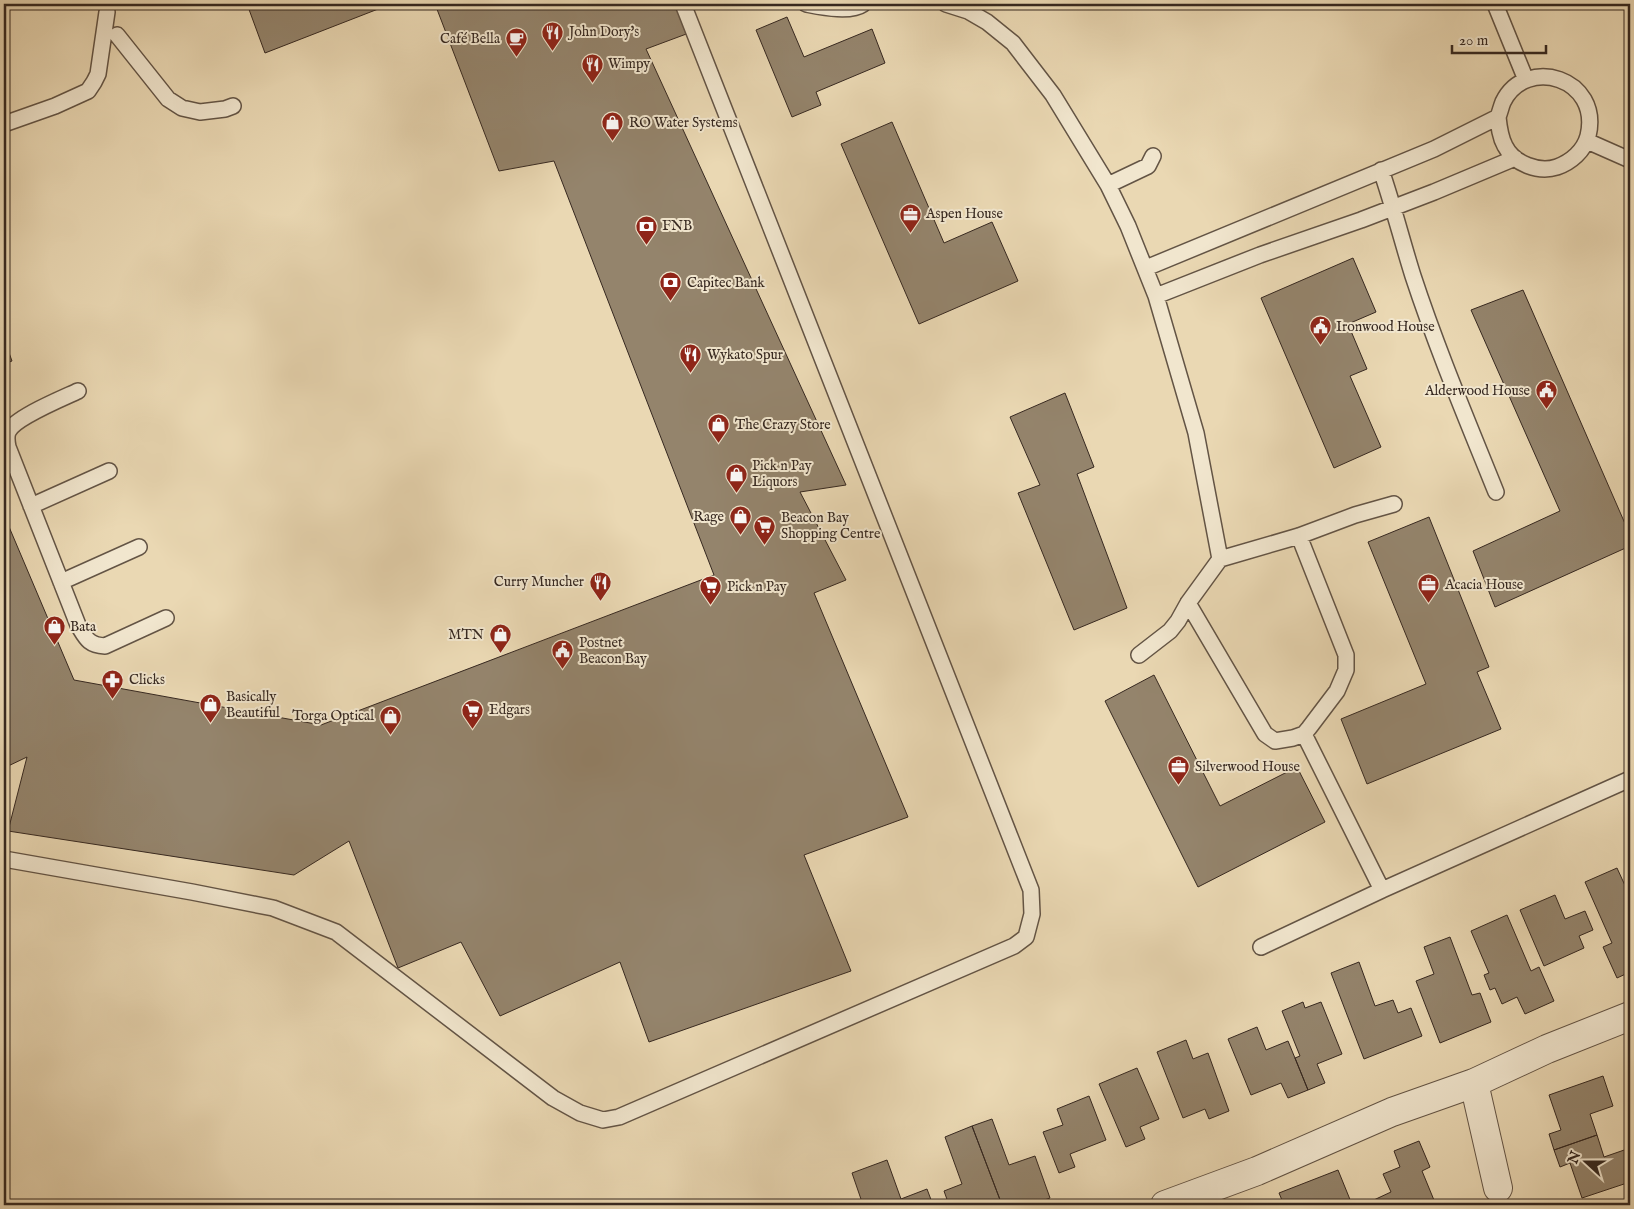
<svg xmlns="http://www.w3.org/2000/svg" width="1634" height="1209" viewBox="0 0 1634 1209" font-family="'IM FELL English',serif">
	<style>
		.building { fill: #94846c; stroke: #362820 }
		.lines { fill: none; stroke-linecap: round; stroke-linejoin: round }
		.service-casing { stroke: #635445; stroke-width: 18 }
		.minor-casing { stroke: #635445; stroke-width: 30 }
		.service { stroke: #f1e6ce; stroke-width: 15 }
		.minor { stroke: #f1e6ce; stroke-width: 28 }
		.labels { text-anchor: middle; dominant-baseline: central; stroke-width: 4; stroke-linejoin: round; paint-order: stroke }
		.poi-label { font-size: 14px; fill: #362820; stroke: #f1e6ce; text-anchor: start }
	</style>
	<rect width="100%" height="100%" fill="#ead8b3"/>
	<filter id="stains"><feTurbulence type="fractalNoise" baseFrequency=".004" numOctaves="4"/><feColorMatrix values="0 0 0 0 .2 0 0 0 0 .09 0 0 0 0 .02 0 0 0 .5 -.17"/></filter>
	<radialGradient id="worn" r=".72"><stop offset=".6" stop-color="#630" stop-opacity="0"/><stop offset="1" stop-color="#630" stop-opacity=".3"/></radialGradient>
	<!-- building -->
	<path class="building" d="M247 4H391L265 53Z
		M435 4H677L689 33 646 49 846 485 800 492 846 580 814 593 908 817 804 855 851 971 649 1042 620 962 500 1016 461 942 398 968 349 841 294 875 8 831 27 757 4 768V515L74 680 321 725 714 575 554 161 499 171Z
		M787 17 804 57 872 29 885 63 816 92 821 105 792 117 756 30Z
		M892 122 944 243 992 222 1018 281 919 324 841 144Z
		M1353 258 1376 312 1348 324 1367 369 1350 376 1381 447 1334 468 1261 298Z
		M1523 290 1630 535V546L1495 607 1473 551 1560 511 1471 310Z
		M4 339 12 361 4 364Z
		M1065 393 1094 467 1077 474 1127 608 1074 630 1018 493 1040 485 1010 417Z
		M1429 517 1489 667 1477 672 1501 729 1367 784 1341 719 1426 684 1368 542Z
		M1154 675 1220 806 1297 767 1325 822 1198 887 1105 701Z
		M1617 868 1628 892 1630 891V927L1628 928 1630 933V972L1617 978 1603 947 1612 943 1585 882Z
		M1555 895 1565 919 1585 911 1593 930 1579 936 1584 948 1544 966 1520 910Z
		M1507 915 1531 971 1539 967 1554 1001 1525 1014 1517 997 1502 1004 1495 988 1490 990 1484 975 1489 973 1471 931Z
		M1450 937 1472 995 1480 993 1491 1022 1440 1043 1416 981 1434 974 1424 947Z
		M1359 962 1375 1006 1393 1000 1398 1013 1411 1008 1422 1036 1364 1059 1331 973Z
		M1303 1002 1305 1008 1321 1002 1342 1054 1317 1064 1325 1083 1308 1090 1295 1058 1300 1056 1282 1011Z
		M1257 1027 1266 1050 1288 1041 1308 1090 1288 1098 1281 1083 1251 1095 1228 1039Z
		M1186 1040 1193 1059 1208 1053 1229 1111 1209 1119 1205 1109 1183 1118 1157 1052Z
		M1137 1068 1159 1119 1140 1127 1145 1139 1126 1147 1099 1084Z
		M1603 1076 1613 1106 1590 1114 1597 1135 1554 1150 1549 1134 1561 1130 1549 1095Z
		M1089 1096 1106 1140 1070 1154 1075 1167 1059 1173 1043 1132 1063 1125 1057 1109Z
		M992 1119 1009 1165 1035 1156 1050 1198 1031 1205H1002L972 1126Z
		M972 1126 1002 1205H949L944 1191 962 1184 945 1137Z
		M1597 1135 1604 1157 1630 1148V1182L1582 1198 1570 1163 1560 1167 1554 1150Z
		M1419 1141 1430 1167 1422 1171 1436 1205H1363L1391 1192 1383 1174 1400 1167 1394 1151Z
		M887 1160 901 1199 927 1189 933 1205H863L852 1173Z
		M1338 1170 1351 1202 1342 1205H1284L1279 1193Z"/>
	<g class="lines">
		<defs>
			<path id="service" d="M806 4C822 7 850 13 863 4
				M946 4 968 11 987 22 1013 43 1053 95 1108 185 1128 226 1156 296 1196 433 1220 559
				M1495 4 1526 80
				M117 35 168 99 182 108 200 112 225 109 233 106
				M4 124 55 106 88 91 94 82 98 74 107 12
				M1587 141 1630 160
				M1381 170C1393 205 1402 241 1413 276 1437 349 1467 420 1496 492
				M1108 185 1148 166 1153 156
				M1146 268 1434 149 1498 117C1500 112 1501 107 1503 102 1526 55 1602 78 1588 136 1584 151 1571 162 1557 167 1539 173 1514 164 1505 146 1500 137 1499 127 1498 117
				M1156 296 1260 255 1361 220 1434 192 1515 158
				M78 391C63 398 14 418 8 432 6 437 7 442 8 447L78 625C86 638 88 645 105 646L166 618
				M31 506 109 471
				M61 582 139 547
				M1188 603 1265 734 1275 741 1293 738 1304 734 1309 728 1337 691 1346 670V655L1299 536
				M1139 655 1170 631 1178 621 1188 603 1220 559 1299 536 1355 515 1394 504
				M1304 734 1382 890 1630 779
				M4 859 192 892 273 908 336 932 553 1098 580 1113 603 1120 619 1117 1014 946 1026 937 1032 914 1031 890 683 4
				M1261 947 1382 890"/>
			<path id="minor" d="M1474 1083 1498 1188
				M1165 1205 1257 1171 1392 1112 1474 1083 1547 1049 1630 1016"/>
		</defs>
		<!-- service casing -->
		<use href="#service" class="service-casing"/>
		<!-- minor casing -->
		<use href="#minor" class="minor-casing"/>
		<!-- service -->
		<use href="#service" class="service"/>
		<!-- minor -->
		<use href="#minor" class="minor"/>
	</g>
	<!-- icons -->
	<defs>
		<symbol id="restaurant-pin" viewBox="-11 -11 22 30"><path d="M0 17L-7.5 6A9.5 9.5 0 1 1 7.5 6Z" fill="#8f2418" stroke="#f1e6ce"/><path d="M-5-6h1v4h1v-4h1v4h1v-4h1v5L-1.5 .5V6h-2V.5L-5-1ZM5-6V6H3V1.5H1.5Q1.5-4 5-6Z" fill="#fff"/></symbol>
		<symbol id="cafe-pin" viewBox="-11 -11 22 30"><path d="M0 17L-7.5 6A9.5 9.5 0 1 1 7.5 6Z" fill="#8f2418" stroke="#f1e6ce"/><path d="M-5.5-4.5H6V0H3Q3 3.5 0 3.5H-2.5Q-5.5 3.5-5.5 0ZM3-3.2v2h1.7v-2ZM-6 4.5H4V6H-6Z" fill="#fff"/></symbol>
		<symbol id="shop-pin" viewBox="-11 -11 22 30"><path d="M0 17L-7.5 6A9.5 9.5 0 1 1 7.5 6Z" fill="#8f2418" stroke="#f1e6ce"/><path d="M-5-2.5h2.3a2.7 3.5 0 0 1 5.4 0H5L5.5 6h-11ZM-1.5-2.5h3a1.5 2.3 0 0 0-3 0Z" fill="#fff"/></symbol>
		<symbol id="office-pin" viewBox="-11 -11 22 30"><path d="M0 17L-7.5 6A9.5 9.5 0 1 1 7.5 6Z" fill="#8f2418" stroke="#f1e6ce"/><path d="M-6-3h4V-5.5h4V-3h4V5H-6ZM-1-4.5V-3h2v-1.5ZM-6 0V1H6V0Z" fill="#fff"/></symbol>
		<symbol id="bank-pin" viewBox="-11 -11 22 30"><path d="M0 17L-7.5 6A9.5 9.5 0 1 1 7.5 6Z" fill="#8f2418" stroke="#f1e6ce"/><path d="M-6-4H6V4H-6ZM0-2.3a2.3 2.3 0 1 0 0 4.6a2.3 2.3 0 1 0 0-4.6Z" fill="#fff"/></symbol>
		<symbol id="civic-pin" viewBox="-11 -11 22 30"><path d="M0 17L-7.5 6A9.5 9.5 0 1 1 7.5 6Z" fill="#8f2418" stroke="#f1e6ce"/><path d="M-.6-6.5H3V-4.5H.6V-3L4-1V1h2V6H-6V1h2V-1L-.6-3ZM-1.2 2.5V6h2.4V2.5Z" fill="#fff"/></symbol>
		<symbol id="supermarket-pin" viewBox="-11 -11 22 30"><path d="M0 17L-7.5 6A9.5 9.5 0 1 1 7.5 6Z" fill="#8f2418" stroke="#f1e6ce"/><path d="M-6-5.5h2.5l.6 2H6L4.5 2H-2.5L-4.4-4H-6ZM-1.5 3.2a1.3 1.3 0 1 0 .1 0ZM3 3.2a1.3 1.3 0 1 0 .1 0Z" fill="#fff"/></symbol>
		<symbol id="pharmacy-pin" viewBox="-11 -11 22 30"><path d="M0 17L-7.5 6A9.5 9.5 0 1 1 7.5 6Z" fill="#8f2418" stroke="#f1e6ce"/><path d="M-2-6h4v4h4v4h-4v4h-4v-4h-4v-4h4Z" fill="#fff"/></symbol>
	</defs>
	<g fill-rule="evenodd">
		<use href="#restaurant-pin" x="540" y="20" width="25" height="34"/>
		<use href="#cafe-pin" x="504" y="26" width="25" height="34"/>
		<use href="#restaurant-pin" x="580" y="52" width="25" height="34"/>
		<use href="#shop-pin" x="600" y="110" width="25" height="34"/>
		<use href="#office-pin" x="898" y="202" width="25" height="34"/>
		<use href="#bank-pin" x="634" y="214" width="25" height="34"/>
		<use href="#bank-pin" x="658" y="270" width="25" height="34"/>
		<use href="#civic-pin" x="1308" y="314" width="25" height="34"/>
		<use href="#restaurant-pin" x="678" y="342" width="25" height="34"/>
		<use href="#civic-pin" x="1534" y="378" width="25" height="34"/>
		<use href="#shop-pin" x="706" y="412" width="25" height="34"/>
		<use href="#shop-pin" x="724" y="462" width="25" height="34"/>
		<use href="#shop-pin" x="728" y="504" width="25" height="34"/>
		<use href="#supermarket-pin" x="752" y="514" width="25" height="34"/>
		<use href="#restaurant-pin" x="588" y="570" width="25" height="34"/>
		<use href="#office-pin" x="1416" y="572" width="25" height="34"/>
		<use href="#supermarket-pin" x="698" y="574" width="25" height="34"/>
		<use href="#shop-pin" x="42" y="614" width="25" height="34"/>
		<use href="#shop-pin" x="488" y="622" width="25" height="34"/>
		<use href="#civic-pin" x="550" y="638" width="25" height="34"/>
		<use href="#pharmacy-pin" x="100" y="668" width="25" height="34"/>
		<use href="#shop-pin" x="198" y="692" width="25" height="34"/>
		<use href="#supermarket-pin" x="460" y="698" width="25" height="34"/>
		<use href="#shop-pin" x="378" y="704" width="25" height="34"/>
		<use href="#office-pin" x="1166" y="754" width="25" height="34"/>
	</g>
	<g class="labels">
		<!-- poi labels -->
		<g class="poi-label">
			<text x="569" y="32">John Dory's</text>
			<text x="500" y="39" text-anchor="end">Café Bella</text>
			<text x="608" y="64">Wimpy</text>
			<text x="629" y="123">RO Water Systems</text>
			<text x="926" y="214">Aspen House</text>
			<text x="662" y="226">FNB</text>
			<text x="687" y="283">Capitec Bank</text>
			<text x="1336" y="327">Ironwood House</text>
			<text x="707" y="355">Wykato Spur</text>
			<text x="1530" y="391" text-anchor="end">Alderwood House</text>
			<text x="735" y="425">The Crazy Store</text>
			<text x="752" y="466">Pick n Pay<tspan x="752" dy="16">Liquors</tspan></text>
			<text x="724" y="517" text-anchor="end">Rage</text>
			<text x="781" y="518">Beacon Bay<tspan x="781" dy="16">Shopping Centre</tspan></text>
			<text x="584" y="582" text-anchor="end">Curry Muncher</text>
			<text x="1445" y="585">Acacia House</text>
			<text x="727" y="587">Pick n Pay</text>
			<text x="70" y="627">Bata</text>
			<text x="484" y="635" text-anchor="end">MTN</text>
			<text x="579" y="643">Postnet<tspan x="579" dy="16">Beacon Bay</tspan></text>
			<text x="129" y="680">Clicks</text>
			<text x="226" y="697">Basically<tspan x="226" dy="16">Beautiful</tspan></text>
			<text x="489" y="710">Edgars</text>
			<text x="374" y="716" text-anchor="end">Torga Optical</text>
			<text x="1195" y="767">Silverwood House</text>
		</g>
	</g>
	<!-- margin -->
	<rect width="1634" height="1209" fill="none" stroke="#ead8b3" stroke-width="20"/>
	<rect x="5" y="5" width="1624" height="1199" fill="none" stroke="#362820" stroke-width="2.5"/>
	<rect x="10" y="10" width="1614" height="1189" fill="none" stroke="#362820"/>
	<!-- north arrow -->
	<g transform="translate(1586 1162) rotate(291)" stroke="#f1e6ce" stroke-width="4" paint-order="stroke">
	<path d="M0-4L9 19L0 12L-9 19Z" fill="#362820"/>
	<text y="-8" font-size="14" font-weight="bold" text-anchor="middle" fill="#362820">N</text>
	</g>
	<!-- scale -->
	<path d="M1452 45v8h94v-8" fill="none" stroke="#362820" stroke-width="2.5"/>
	<text x="1459" y="45" font-size="15" fill="#362820" stroke="#f1e6ce" stroke-width="4" paint-order="stroke">20 m</text>
	<rect width="100%" height="100%" filter="url(#stains)"/>
	<rect width="100%" height="100%" fill="url(#worn)"/>
</svg>
